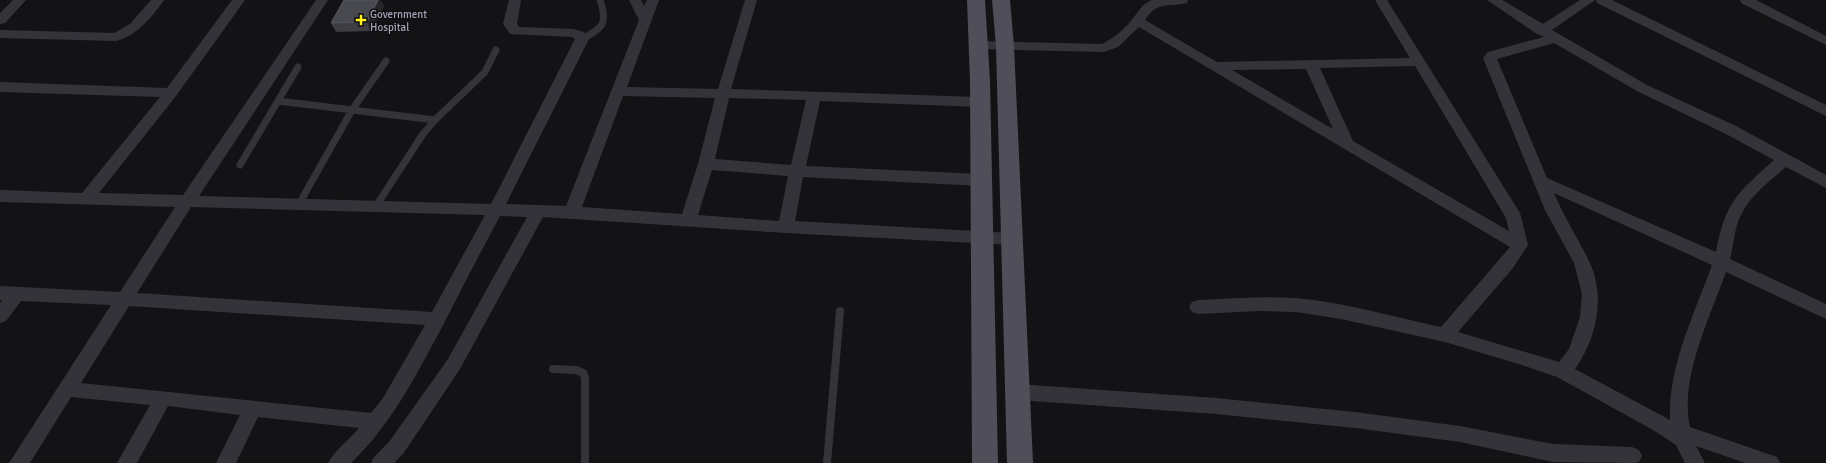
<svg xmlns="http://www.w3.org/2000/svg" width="1826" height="463" viewBox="0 0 1826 463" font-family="Signika,sans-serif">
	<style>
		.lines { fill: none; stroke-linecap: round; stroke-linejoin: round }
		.service-far1 { stroke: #34333a; stroke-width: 7 }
		.service { stroke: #34333a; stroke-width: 8 }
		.minor { fill: #34333a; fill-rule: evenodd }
		.primary { fill: #504f59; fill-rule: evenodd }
		.wall { fill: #3d3d43 }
		.shaded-wall { fill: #27272b }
		.building { fill: #48484f; stroke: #565660 }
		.poi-dot { fill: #fff020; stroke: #0e0e10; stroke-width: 1.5 }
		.labels { text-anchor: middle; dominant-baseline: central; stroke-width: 3; stroke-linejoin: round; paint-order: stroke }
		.poi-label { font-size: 11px; fill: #a3a4b7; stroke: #0e0e10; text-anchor: start }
	</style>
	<rect width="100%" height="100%" fill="#131315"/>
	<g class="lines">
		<!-- service-far1 -->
		<path class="service-far1" d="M582 39C603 28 608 24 600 0
			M278 101 435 120
			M240 165 298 67
			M299 204 352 110 386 61
			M376 206 423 134 435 120 485 72 496 50"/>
		<!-- service -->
		<path class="service" d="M553 369 576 370 583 373 585 378V463
			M827 463 840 311"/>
		<!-- minor -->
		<path class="minor" d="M13 0H26L5 23 0 24V13Z
			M151 0H164C152 17 137 36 116 41L0 38V30L114 33 130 24Z
			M232 0H245L176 96 99 193 183 195 316 0H328L199 196 491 204 575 39 572 37 510 34 503 24 509 0H521L517 24 519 27 573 29 584 32 589 39 506 204 566 206 639 20 629 0H641L644 6 647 0H659L627 87 718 89 745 0H757L731 89 979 97 984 99 986 102 984 105 979 107 820 101 806 166 981 174 986 176 989 180 986 184 981 186 803 177 795 221 1012 233 1018 235 1020 239 1018 243 1012 245 786 233 543 217 460 369 403 454 394 463H371L374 457 389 442 448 359 527 217 500 216C480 253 460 292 441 329 415 377 391 425 351 463H328C334 451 350 439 359 428L258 417 236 463H216L240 415 168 406 137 463H117L150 405 71 397 30 463H9L111 305 21 301 6 321 0 323V303L2 300H0V286L120 292 175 207 0 202V190L82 193 160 97 0 92V82L167 88ZM623 96 715 98 698 164 682 214 582 207ZM729 98 806 100 791 165 715 159ZM712 170 788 176 779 221 698 215ZM191 207 485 215 432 312 137 293ZM129 306 425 325 383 398 371 413 81 383Z
			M1152 0H1188L1187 3C1167 8 1158 0 1145 20L1217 62 1410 58 1375 0H1387L1520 213 1528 245 1513 268 1458 332 1559 362 1569 349 1580 317 1582 294 1574 263 1545 210 1483 58 1488 52 1544 37 1537 34 1487 0H1502L1543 24 1580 0H1595L1552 30 1647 85 1736 126 1826 175V188L1786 167C1770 181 1749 196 1740 217 1734 230 1734 245 1730 259L1826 304V319L1726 272C1710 317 1679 379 1690 427L1777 457 1780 463H1745L1696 446 1705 463H1685L1676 445 1653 430 1557 377 1522 365 1445 342 1341 319 1296 312 1258 311 1198 314 1192 312 1189 307 1192 302 1198 300C1230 299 1263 296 1295 298 1344 302 1393 317 1441 327L1510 247 1139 27 1118 47 1104 52 979 49 974 48 972 45 974 42 979 41 1102 44C1113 39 1127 27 1134 17 1141 8 1141 5 1152 0ZM1554 43 1637 91 1726 134 1774 160C1737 193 1725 203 1716 252L1547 178 1497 59ZM1415 66 1506 218 1509 231 1353 141 1320 68ZM1306 69 1333 129 1232 70ZM1554 193 1712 265C1694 315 1668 366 1670 420L1575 369C1597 338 1606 296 1589 261 1578 238 1564 217 1554 193Z
			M1596 0H1612L1826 105V116L1597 3Z
			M1740 0H1756L1826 36V45L1741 3Z
			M1018 384 1216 398 1355 412 1460 426 1553 444 1632 447 1639 450 1642 456 1639 462 1636 463 1553 462 1460 442 1355 428 1216 414 1018 400 1012 398 1009 392 1012 386Z"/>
		<!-- primary -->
		<path class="primary" d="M967 0H985L990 81 998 463H972L970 81Z
			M992 0H1010L1014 46 1033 463H1007L996 46Z"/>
	</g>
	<!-- wall -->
	<path class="wall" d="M344 0H380L384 6 371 31 336 32 331 23Z"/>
	<!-- shaded-wall -->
	<path class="shaded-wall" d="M378 0H380L384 6 371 31 367 22Z"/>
	<!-- building -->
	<path class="building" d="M344 0H378L367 22 331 23Z"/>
	<!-- markers -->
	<path class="poi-dot" d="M359 14h4v4h4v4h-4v4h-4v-4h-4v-4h4z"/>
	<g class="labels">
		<!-- poi labels -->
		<g class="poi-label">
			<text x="370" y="14">Government<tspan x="370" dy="13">Hospital</tspan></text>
		</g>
	</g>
</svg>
